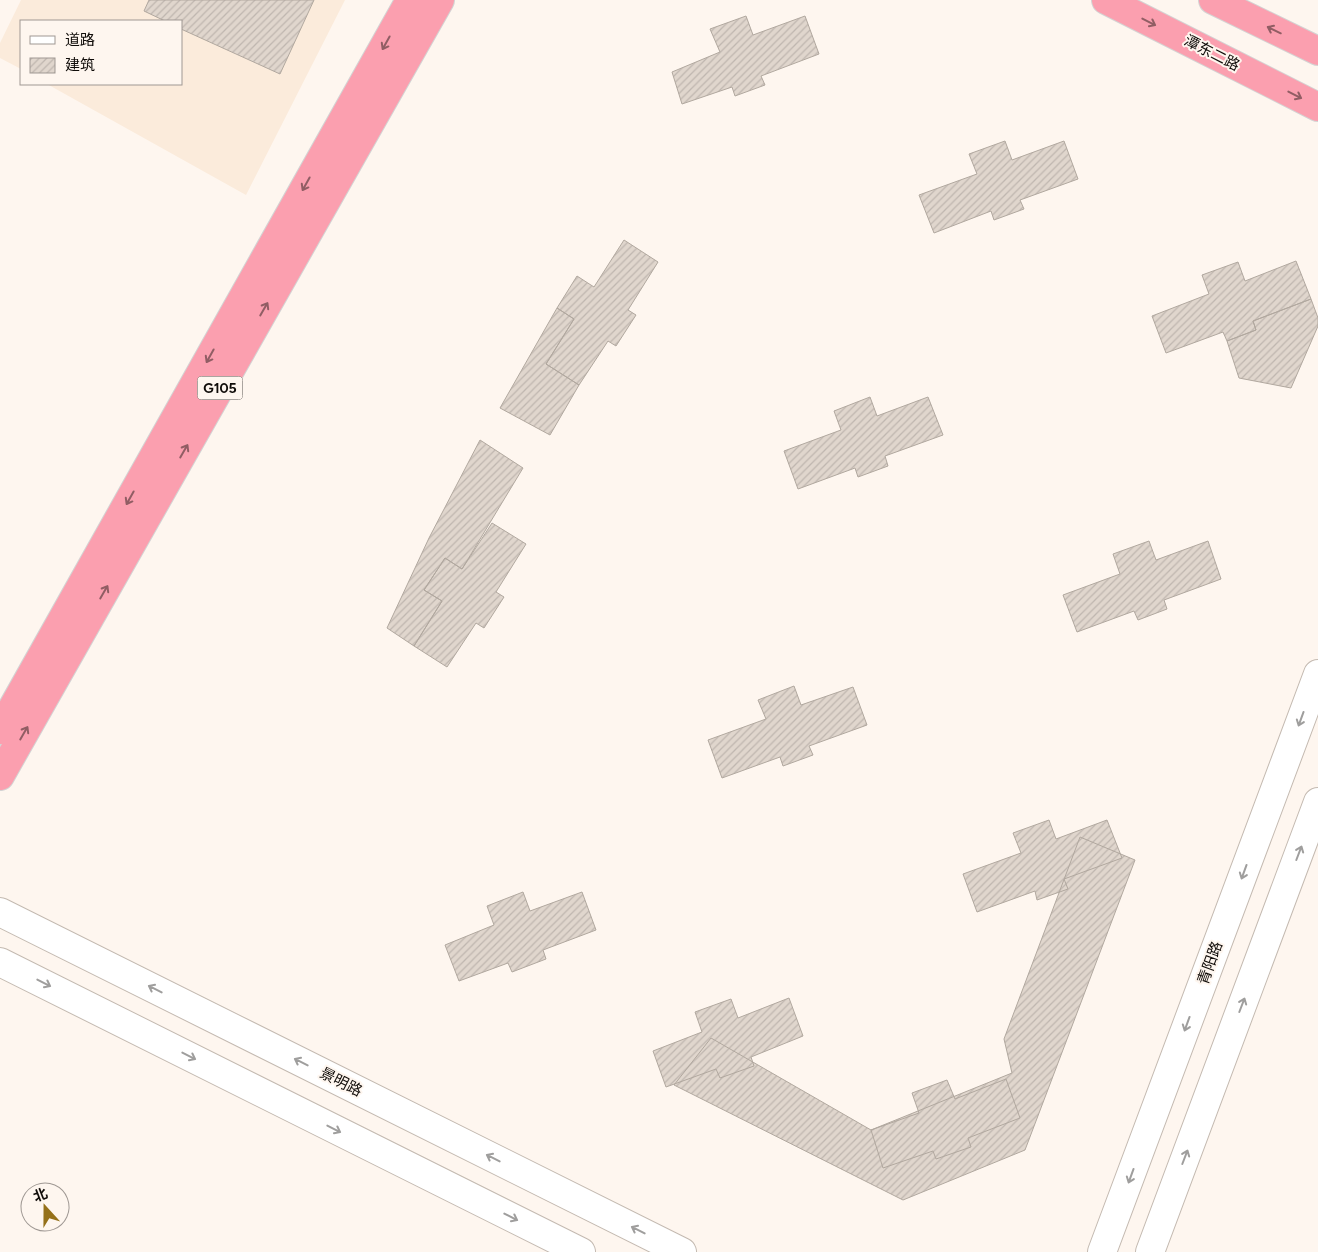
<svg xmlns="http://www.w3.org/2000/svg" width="1318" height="1252" viewBox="0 0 1318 1252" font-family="Figtree,'Noto Sans SC',sans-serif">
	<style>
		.built { fill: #fbebdb }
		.building { fill: url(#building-hatch); stroke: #b1a89f }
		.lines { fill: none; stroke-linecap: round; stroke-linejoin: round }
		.tertiary-casing { stroke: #c4bab1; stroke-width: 30 }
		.trunk-casing { stroke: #d4d3d3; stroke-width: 30 }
		.tertiary { stroke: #fff; stroke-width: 28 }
		.trunk { stroke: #fb9faf; stroke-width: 28 }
		.oneway { stroke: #915d64 }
		.oneway2 { stroke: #9f9e9d }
		.labels { text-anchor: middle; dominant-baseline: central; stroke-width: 4; stroke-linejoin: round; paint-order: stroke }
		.shield { fill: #fef6ef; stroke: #57524e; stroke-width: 1 }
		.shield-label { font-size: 14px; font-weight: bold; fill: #100c09 }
		.street-label { font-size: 15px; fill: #100c09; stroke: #fef6ef }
	</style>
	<defs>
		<pattern id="building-hatch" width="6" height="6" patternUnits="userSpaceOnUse" patternTransform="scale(1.25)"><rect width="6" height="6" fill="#e0d6cd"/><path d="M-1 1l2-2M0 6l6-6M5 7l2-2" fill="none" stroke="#bfb6af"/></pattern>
	</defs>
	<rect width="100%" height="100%" fill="#fef6ef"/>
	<!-- built -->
	<path class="built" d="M21 0H345L246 195 47 84H181V21H21V69L0 58V43Z"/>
	<!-- building -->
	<path class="building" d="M149 0H314L280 74 181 29V21H165L144 11Z
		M746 16 753 35 805 16 819 54 761 76 765 85 735 96 732 87 682 104 672 72 720 52 710 29Z
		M1005 141 1012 160 1064 141 1078 179 1020 200 1024 209 994 220 991 211 934 233 919 195 977 174 969 154Z
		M624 240 658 262 628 310 636 315 616 346 608 341 579 385 546 364 574 319 557 308 577 276 594 287Z
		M1296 261 1311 299 1253 321 1256 330 1227 341 1223 332 1166 353 1152 316 1209 294 1202 275 1238 262 1245 281Z
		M1311 299 1318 318V326L1291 388 1239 378 1227 341 1256 330 1253 321Z
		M557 308 574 319 546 364 579 385 550 435 500 408Z
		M870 397 877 416 928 397 943 435 885 456 888 466 858 477 855 468 798 489 784 451 841 430 834 411Z
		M480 440 523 468 462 569 445 558 424 590 442 601 414 646 387 628 429 538Z
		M492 523 526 544 496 592 504 597 484 628 476 623 447 667 414 646 442 601 424 590 445 558 462 569Z
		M1149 541 1156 560 1208 541 1221 579 1164 600 1167 609 1138 620 1134 611 1077 632 1063 595 1120 574 1113 554Z
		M794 686 801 705 853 687 867 725 809 746 813 755 783 766 780 757 722 778 708 740 766 719 758 700Z
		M1049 820 1056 839 1107 820 1122 858 1064 879 1068 889 1037 900 1035 891 977 912 963 874 1021 853 1013 833Z
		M1080 837 1135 860 1025 1150 903 1200 674 1085 711 1038 871 1130 1012 1073 1004 1039Z
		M523 892 530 911 582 892 596 930 543 950 546 959 512 972 508 963 459 981 445 945 494 925 487 906Z
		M789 998 803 1036 751 1057 754 1066 720 1078 716 1069 666 1087 653 1051 702 1032 695 1012 731 999 738 1018Z
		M1006 1079 1020 1118 968 1138 971 1147 936 1159 933 1151 883 1168 871 1130 919 1113 912 1093 947 1080 955 1099Z"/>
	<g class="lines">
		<defs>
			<path id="tertiary" d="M0 912 682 1252
				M0 962 581 1252
				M1102 1252 1318 674
				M1150 1252 1318 802"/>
			<path id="trunk" d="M1106 0 1318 107
				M1213 0 1318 51
				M0 730 410 0
				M0 776 440 0"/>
		</defs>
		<!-- tertiary casing -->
		<use href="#tertiary" class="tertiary-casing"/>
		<!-- trunk casing -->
		<use href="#trunk" class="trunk-casing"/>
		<!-- tertiary -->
		<use href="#tertiary" class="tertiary"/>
		<!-- trunk -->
		<use href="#trunk" class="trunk"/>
	</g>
	<!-- one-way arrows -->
	<defs><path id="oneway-shaft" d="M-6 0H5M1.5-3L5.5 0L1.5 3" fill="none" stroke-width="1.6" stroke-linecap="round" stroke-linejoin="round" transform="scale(1.25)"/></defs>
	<g class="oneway">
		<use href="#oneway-shaft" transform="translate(1149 22) rotate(27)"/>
		<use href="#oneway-shaft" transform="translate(1274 30) rotate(-154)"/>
		<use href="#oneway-shaft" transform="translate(386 43) rotate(119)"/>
		<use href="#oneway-shaft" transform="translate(1295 95) rotate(27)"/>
		<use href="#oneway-shaft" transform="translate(306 184) rotate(119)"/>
		<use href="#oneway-shaft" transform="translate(264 309) rotate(-60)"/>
		<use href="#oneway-shaft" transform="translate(210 356) rotate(119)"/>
		<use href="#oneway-shaft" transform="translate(184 451) rotate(-60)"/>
		<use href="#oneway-shaft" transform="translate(130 498) rotate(119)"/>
		<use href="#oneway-shaft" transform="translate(104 592) rotate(-60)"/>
		<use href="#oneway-shaft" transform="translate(24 733) rotate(-60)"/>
	</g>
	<g class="oneway2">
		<use href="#oneway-shaft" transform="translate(1301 719) rotate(110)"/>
		<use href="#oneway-shaft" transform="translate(1299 853) rotate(-69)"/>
		<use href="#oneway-shaft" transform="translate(1244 872) rotate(110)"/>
		<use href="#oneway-shaft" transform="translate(44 983) rotate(27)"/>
		<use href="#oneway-shaft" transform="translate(155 989) rotate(-153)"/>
		<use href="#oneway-shaft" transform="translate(1242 1005) rotate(-69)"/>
		<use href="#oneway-shaft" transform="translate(1187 1024) rotate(110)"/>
		<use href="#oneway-shaft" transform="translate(189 1056) rotate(27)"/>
		<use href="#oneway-shaft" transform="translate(301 1062) rotate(-153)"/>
		<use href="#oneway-shaft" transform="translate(334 1129) rotate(27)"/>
		<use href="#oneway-shaft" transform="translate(1185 1157) rotate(-69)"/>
		<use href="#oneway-shaft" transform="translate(493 1158) rotate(-153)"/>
		<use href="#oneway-shaft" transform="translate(1131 1176) rotate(110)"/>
		<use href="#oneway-shaft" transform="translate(511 1217) rotate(27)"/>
		<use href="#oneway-shaft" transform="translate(638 1230) rotate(-153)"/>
	</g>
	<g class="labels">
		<!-- shield labels -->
		<rect class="shield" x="197.5" y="376.5" width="45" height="23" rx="4"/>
		<g class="shield-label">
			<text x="220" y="388">G105</text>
		</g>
		<!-- street labels -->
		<g class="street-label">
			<text transform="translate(1212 53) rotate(27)">潭东二路</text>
			<text transform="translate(1210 963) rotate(-70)">青阳路</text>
			<text transform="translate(341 1082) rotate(27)">景明路</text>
		</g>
	</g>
	<!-- legend -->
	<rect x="20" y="20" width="162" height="65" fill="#fef6ef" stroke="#9f9893"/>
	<rect x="30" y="36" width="25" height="8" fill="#ffffff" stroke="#9f9893"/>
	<text x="65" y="45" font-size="15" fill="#100c09">道路</text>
	<rect x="30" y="58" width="25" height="15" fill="url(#building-hatch)" stroke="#9f9893"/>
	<text x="65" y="70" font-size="15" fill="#100c09">建筑</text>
	<!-- north arrow -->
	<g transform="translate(45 1207) rotate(339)"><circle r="24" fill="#fef6ef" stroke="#9f9893"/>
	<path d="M0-4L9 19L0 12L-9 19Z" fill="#95711a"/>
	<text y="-8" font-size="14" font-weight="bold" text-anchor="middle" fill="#100c09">北</text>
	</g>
</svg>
